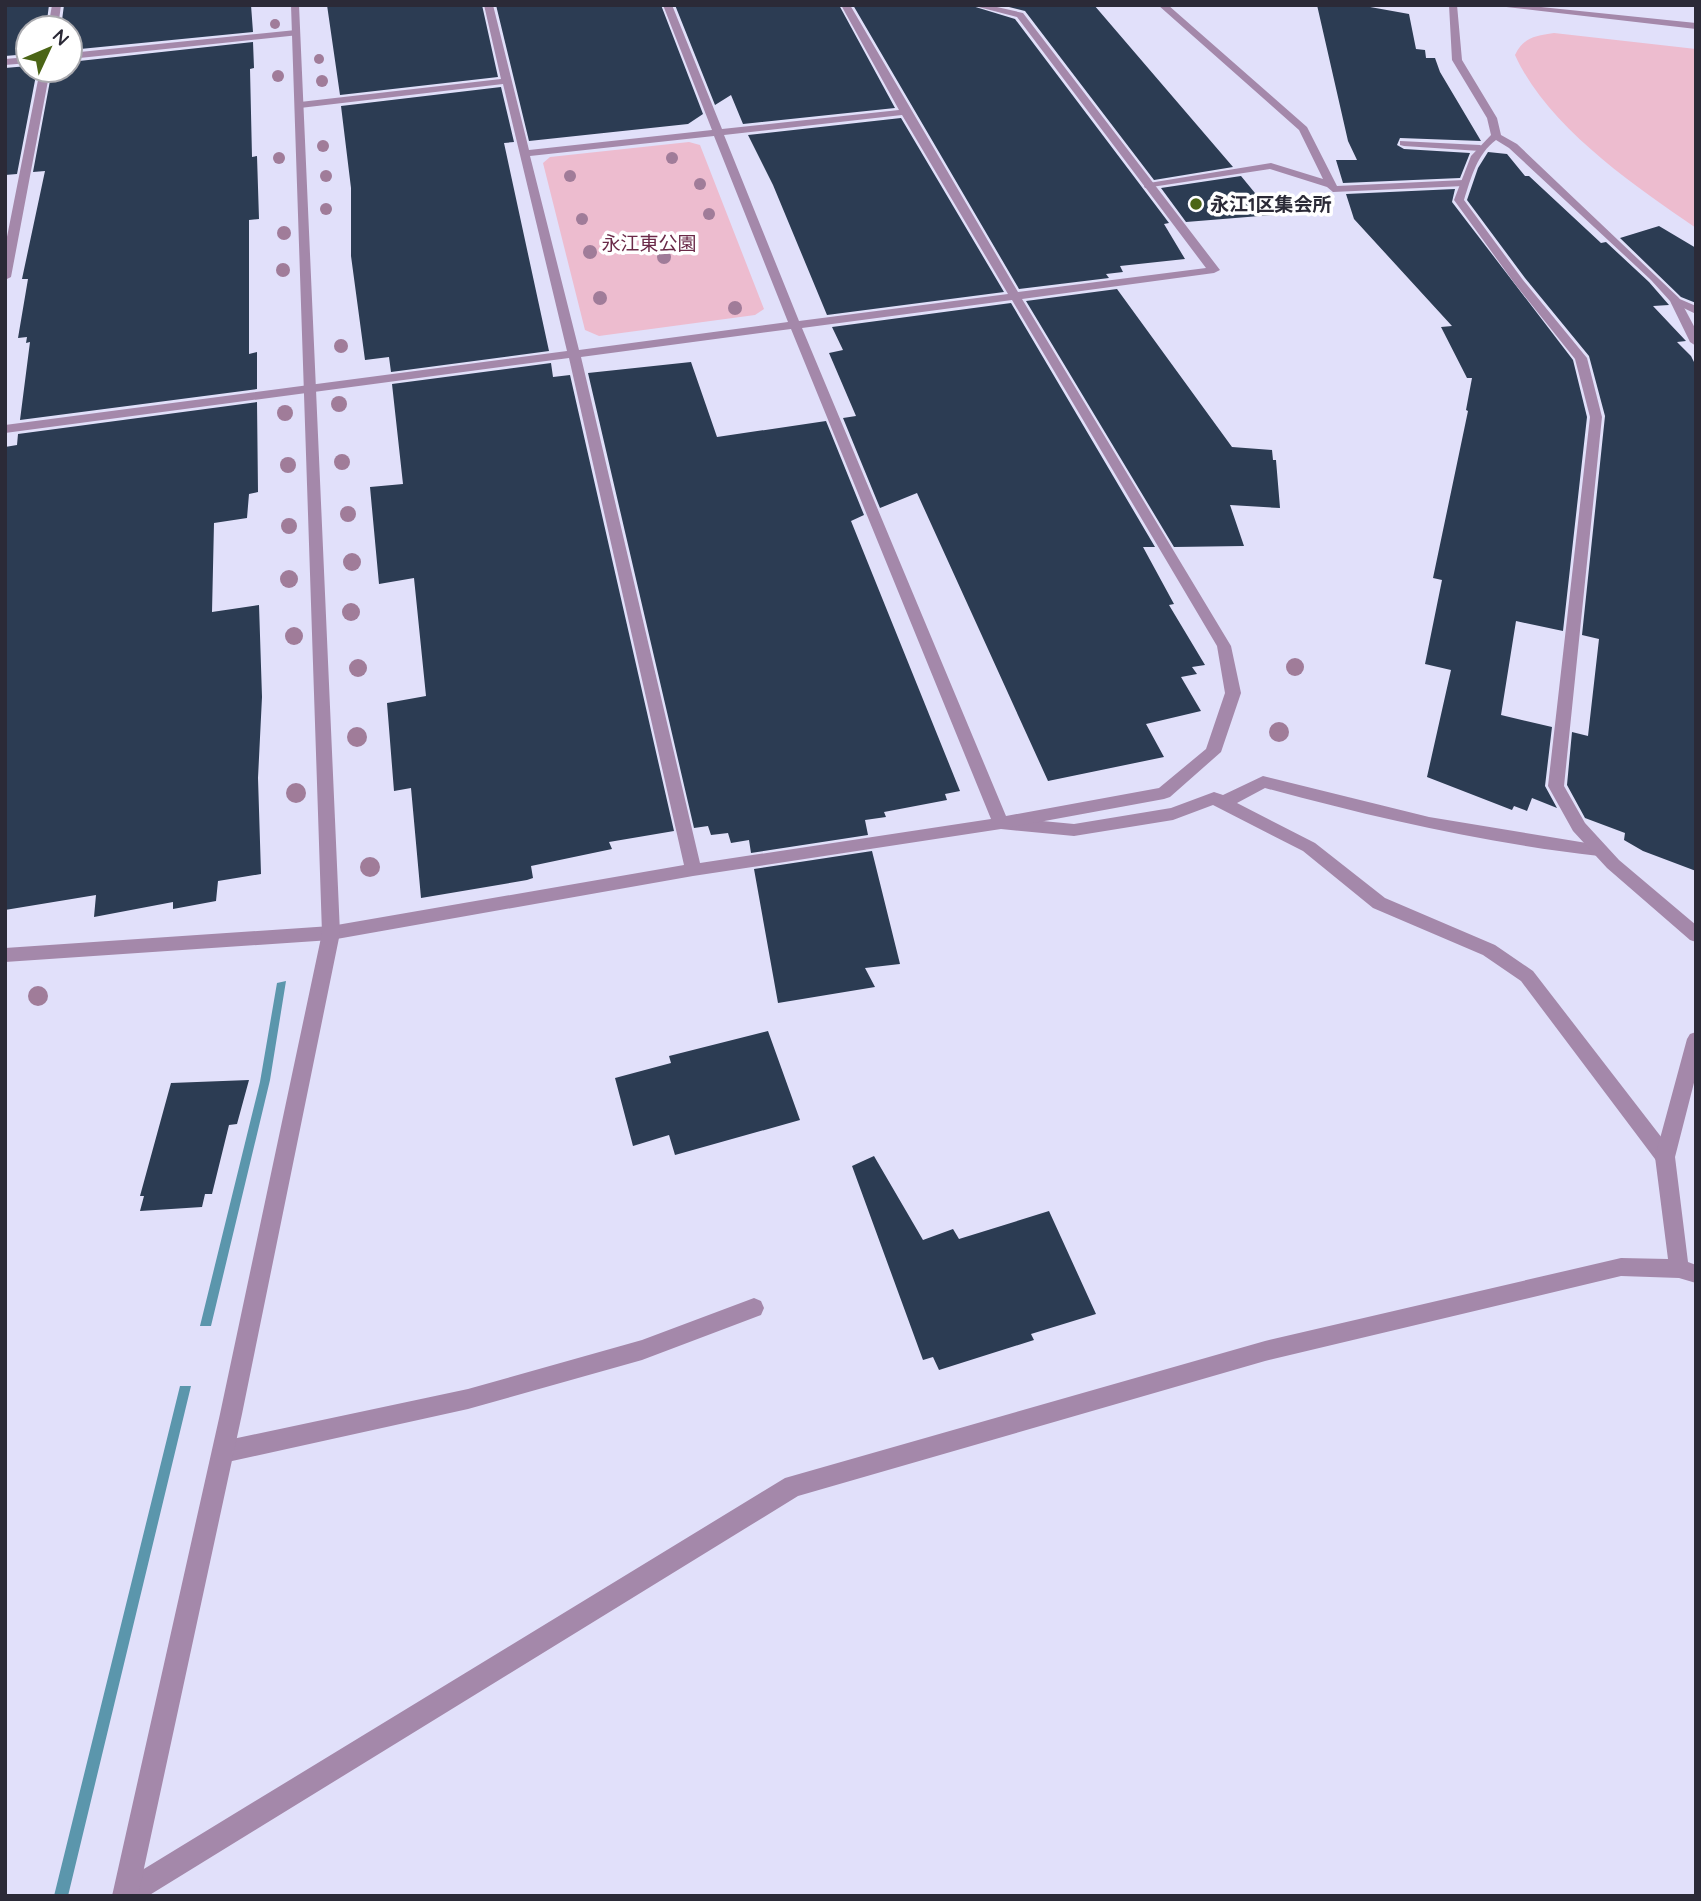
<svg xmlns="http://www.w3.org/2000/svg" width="1701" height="1901" viewBox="0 0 1701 1901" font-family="Quicksand,'Noto Sans JP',sans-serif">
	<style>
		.green { fill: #edbccf }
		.water { fill: #5b96ac }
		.building { fill: #2c3c53 }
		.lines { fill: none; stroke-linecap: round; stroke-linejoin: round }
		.service { fill: #a488aa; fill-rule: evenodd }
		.minor { fill: #a488aa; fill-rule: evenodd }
		.tertiary { fill: #a488aa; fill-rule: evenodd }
		.tree { fill: #a07c99 }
		.poi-dot { fill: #4b6516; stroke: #fff; stroke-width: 2.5 }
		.labels { text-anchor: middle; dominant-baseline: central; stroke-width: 7; stroke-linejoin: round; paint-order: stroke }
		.far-poi-label { font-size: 19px; font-weight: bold; fill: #2b2a37; stroke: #fff; text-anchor: start }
		.far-park-label { font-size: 19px; fill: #6b2a49; stroke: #fff }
	</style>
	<rect width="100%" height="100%" fill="#e1e0fa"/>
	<!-- green -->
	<path class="green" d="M1554 33 1696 49V228C1633 185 1547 126 1515 55 1524 37 1535 36 1554 33Z
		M689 142 700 145 764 309 755 315 599 336 585 330 543 163 550 157Z"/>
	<!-- water -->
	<path class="water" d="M286 981 270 1080 211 1326H200L260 1082 277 983Z
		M180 1386H191L68 1896H54Z"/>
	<!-- building -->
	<path class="building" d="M5 5H49L46 28H28V54L5 56Z
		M64 5H251L253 32 70 50V28H61Z
		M327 5H482L498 77 340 95Z
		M496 5H661L703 114 688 124 529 141Z
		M675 5H839L895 108 743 124 731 95 715 105Z
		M853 5H969L1015 19 1169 223 1164 224 1185 259 1120 266 1123 272 1106 274 1109 278 1019 289Z
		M1001 5H1094L1233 167 1154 180 1025 11Z
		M1317 5H1359L1409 14 1416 49 1425 50 1426 58H1435L1440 72 1481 141 1400 138 1397 145 1404 149 1470 153 1460 178 1343 183 1336 160H1357L1348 141Z
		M253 42 254 68 250 69 252 157 257 156 259 219 249 220V354L257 352V389L20 420 30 342 26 343 27 337 18 338 28 279H22L45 171 33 172 52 70H70V62Z
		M28 66V70H37L17 174 5 175V68Z
		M501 87 514 142 504 143 549 351 391 372 389 357 365 360 351 256V188L341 106Z
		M901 118 1004 292 827 315 773 185 748 135Z
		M1488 152 1507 154 1525 176H1529L1601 243 1606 242 1649 282 1669 305 1653 306 1686 341 1677 342 1691 356 1696 366V871L1643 851 1624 840 1625 833 1585 818 1567 785 1572 732 1588 736 1599 639 1582 635 1605 416 1589 356 1525 278 1467 200 1478 168Z
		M1241 176 1273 215 1186 222 1161 188Z
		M1455 189 1452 202 1573 360 1587 417 1563 631 1516 621 1501 715 1552 727 1545 786 1557 808 1532 798 1527 811 1514 806 1512 810 1427 777 1451 670 1425 664 1442 580 1433 578 1468 411 1466 410 1472 378H1467L1441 327 1452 326 1354 219 1346 194Z
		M1659 226 1696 248V303L1681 297 1620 238Z
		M1117 289 1232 447 1272 450 1273 460H1276L1280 508 1230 505 1244 546 1174 547 1026 301Z
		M1011 303 1155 547H1143L1174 604 1169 605 1205 665 1192 667 1197 674 1181 677 1201 711 1146 724 1164 757 1048 781 917 493 880 508 843 418 856 416 829 353 843 350 832 327Z
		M691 362 717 437 826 421 864 515 851 521 960 791 945 794 947 800 884 812 886 817 865 820 868 835 751 853 749 840 731 843 728 833 711 835 708 826 694 828 588 373Z
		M551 363 553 377 570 375 674 831 609 842 612 849 531 866 533 878 527 880 421 898 411 788 394 791 387 703 426 696 414 578 379 584 370 487 403 484 392 384Z
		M257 402 258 492 249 494 247 518 214 523 212 612 259 605 262 697 258 778 261 874 218 881 216 901 173 909V902L94 917 96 895 5 910V447L17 445 18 434Z
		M872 851 900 964 865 968 875 987 778 1003 754 869Z
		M768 1031 800 1120 675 1155 669 1135 633 1146 615 1078 671 1063 669 1056Z
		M249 1080 237 1124 229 1125 212 1194H205L202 1207 140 1211 144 1196H140L171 1083Z
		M874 1156 923 1240 953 1229 959 1239 1049 1211 1096 1314 1031 1334 1034 1340 939 1370 933 1357 923 1360 852 1166Z"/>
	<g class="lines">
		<!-- service -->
		<path class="service" d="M1158 5H1168L1307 127 1337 186 1464 180 1469 183 1464 186 1333 192 1327 187 1270 169 1145 188 1144 186 1149 183 1271 163 1323 179 1299 130Z
			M1400 141 1480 145 1485 148 1480 151 1404 146 1400 145Z
			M1675 297 1696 306V314L1671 302V298Z
			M1263 776 1429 817 1605 846 1607 850 1599 856C1485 843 1375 818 1265 788L1237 803 1315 843 1385 898 1495 945 1533 971 1672 1151 1675 1157 1672 1163 1665 1165 1658 1163 1521 981 1483 955 1373 908 1303 851 1213 805 1173 820 1074 836 1001 829 993 823 1001 817 1074 824 1171 808 1214 792 1223 795Z
			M754 1298 761 1301 764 1308 761 1315 642 1360 468 1409 223 1463 215 1460 212 1452 215 1444 223 1441 468 1389 642 1340Z"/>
		<!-- minor -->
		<path class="minor" d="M52 5H61L58 28H48Z
			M484 5H493L529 150 712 130 663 5H672L722 129 899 110 841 5H850L1018 292 1206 268 1017 17 971 5H988L1023 13 1220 270 1214 273 1022 299 1231 646 1241 693 1221 752 1170 797 1164 799 1001 829 693 876 331 940 5 962V948L331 926 684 865 569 358 5 433V425L567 351 503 84 300 108 295 105 300 102 501 79ZM902 115 1008 294 799 321 724 135ZM714 136 788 322 579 350 530 156ZM1012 300 1217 646 1225 693 1206 749 1159 788 1006 816 802 328ZM791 329 991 819 700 863 581 357Z
			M1449 5H1457L1462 60 1497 118 1501 135 1517 144 1679 298 1696 330V346L1690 342 1670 301 1651 280 1509 148 1496 140C1477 154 1471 178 1464 200L1523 280 1587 358 1602 417 1564 786 1585 823 1619 860 1696 925V942L1690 940 1607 868 1573 831 1548 786 1590 417 1575 359 1515 284 1454 200 1471 156 1491 135 1487 118 1452 60Z
			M296 30 299 31V35L70 59V53Z
			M28 57V63L5 65V59Z
			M40 70H50L11 277 5 280V247Z
			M1696 1032V1075L1675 1157 1688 1262 1696 1265V1283L1679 1278 1621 1276 1265 1361 798 1496 148 1896H112L116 1886 785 1478 1265 1341 1621 1258 1668 1259 1655 1157 1687 1039 1690 1034Z"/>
		<!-- tertiary -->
		<path class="tertiary" d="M291 5H299L340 933 242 1414 138 1896H112L220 1414 322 933Z
			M1489 5H1521L1696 23V29Z"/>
	</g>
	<!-- trees -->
	<g class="tree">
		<circle cx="275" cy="24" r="5"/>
		<circle cx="319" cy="59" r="5"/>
		<circle cx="278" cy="76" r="6"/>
		<circle cx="322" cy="81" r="6"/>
		<circle cx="323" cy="146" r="6"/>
		<circle cx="279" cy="158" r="6"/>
		<circle cx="672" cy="158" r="6"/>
		<circle cx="326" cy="176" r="6"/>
		<circle cx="570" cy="176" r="6"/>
		<circle cx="700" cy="184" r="6"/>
		<circle cx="326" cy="209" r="6"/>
		<circle cx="709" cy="214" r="6"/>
		<circle cx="582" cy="219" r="6"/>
		<circle cx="284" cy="233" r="7"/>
		<circle cx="590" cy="252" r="7"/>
		<circle cx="664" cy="257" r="7"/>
		<circle cx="283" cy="270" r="7"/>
		<circle cx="600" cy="298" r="7"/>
		<circle cx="735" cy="308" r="7"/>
		<circle cx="341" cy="346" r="7"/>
		<circle cx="339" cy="404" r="8"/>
		<circle cx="285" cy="413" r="8"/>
		<circle cx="342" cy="462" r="8"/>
		<circle cx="288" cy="465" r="8"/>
		<circle cx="348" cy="514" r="8"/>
		<circle cx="289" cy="526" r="8"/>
		<circle cx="352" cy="562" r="9"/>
		<circle cx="289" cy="579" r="9"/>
		<circle cx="351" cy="612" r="9"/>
		<circle cx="294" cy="636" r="9"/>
		<circle cx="1295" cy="667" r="9"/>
		<circle cx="358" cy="668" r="9"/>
		<circle cx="1279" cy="732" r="10"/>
		<circle cx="357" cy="737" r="10"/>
		<circle cx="296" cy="793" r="10"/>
		<circle cx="370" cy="867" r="10"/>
		<circle cx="38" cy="996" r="10"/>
	</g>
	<!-- markers -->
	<circle class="poi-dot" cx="1196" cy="204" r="7"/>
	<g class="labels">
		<!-- far-poi labels -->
		<g class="far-poi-label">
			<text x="1210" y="204">永江1区集会所</text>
		</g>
		<!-- far-park labels -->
		<g class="far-park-label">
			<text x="649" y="243">永江東公園</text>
		</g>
	</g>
	<!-- border -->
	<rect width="1701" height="1901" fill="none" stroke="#2b2a37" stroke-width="14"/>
	<!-- north arrow -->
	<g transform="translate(49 49) rotate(46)"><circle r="33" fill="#ffffff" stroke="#aaaaaf" stroke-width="2"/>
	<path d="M0-5L12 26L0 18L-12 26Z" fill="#4b6516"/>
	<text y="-10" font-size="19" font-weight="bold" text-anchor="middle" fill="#2b2a37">N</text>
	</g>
</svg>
